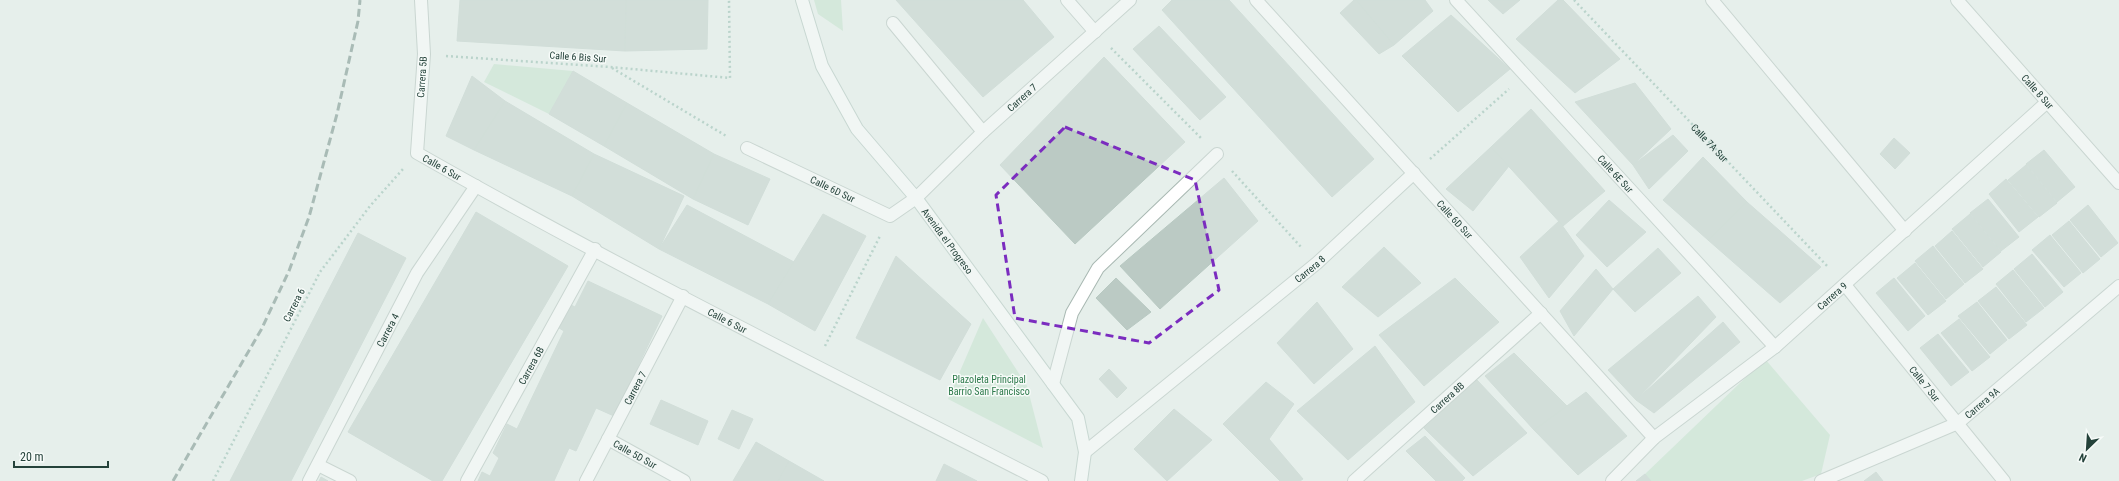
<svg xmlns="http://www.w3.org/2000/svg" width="2119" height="481" viewBox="0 0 2119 481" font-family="'Roboto Condensed',sans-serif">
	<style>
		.green { fill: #bfe0c8 }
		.building { fill: #bbcac4; stroke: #b8c9c2 }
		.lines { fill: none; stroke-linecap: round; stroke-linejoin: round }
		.service-casing { stroke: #a8b8b2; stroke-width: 14 }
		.minor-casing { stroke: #a8b8b2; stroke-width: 14 }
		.secondary-casing { stroke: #a4bbb3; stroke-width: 14 }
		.path { stroke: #86b3a5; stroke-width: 2.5; stroke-dasharray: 2 3; stroke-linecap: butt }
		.service { stroke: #fff; stroke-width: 12 }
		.minor { stroke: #fff; stroke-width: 12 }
		.secondary { stroke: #fff; stroke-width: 12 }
		.rail { stroke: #5f7d75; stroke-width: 3; stroke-dasharray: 8 4; stroke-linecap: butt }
		.marked { fill: none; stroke: #7b2cbf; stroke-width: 3; stroke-dasharray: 8 5; stroke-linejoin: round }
		.labels { text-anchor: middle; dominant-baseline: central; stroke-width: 3; stroke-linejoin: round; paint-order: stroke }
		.street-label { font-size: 10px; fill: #24423a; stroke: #f7fbf9 }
		.park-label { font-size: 10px; fill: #2d7a4b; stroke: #f7fbf9 }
	</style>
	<rect width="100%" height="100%" fill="#e6efeb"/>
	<!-- green -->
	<path class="green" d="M814 0H841L843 31 818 14Z
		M494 64 573 71 549 114 484 82Z
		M983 318 1027 386 1043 448 948 399Z
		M1765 359 1830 435 1821 474 1802 481H1651L1645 474Z"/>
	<!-- building -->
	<path class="building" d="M460 0H626L625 51 457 41Z
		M626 0H708L707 49 625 51Z
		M896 0H1023L1054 37 983 97Z
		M1172 0H1229L1374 159 1332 197 1162 10Z
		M1354 0H1356L1394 45 1379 54 1340 13Z
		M1356 0H1425L1433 11 1394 45Z
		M1488 0H1520L1503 14Z
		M1558 0H1563L1620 59 1575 93 1516 39Z
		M1451 15 1510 69 1458 112 1402 56Z
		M1159 26 1226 97 1200 120 1133 49Z
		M1104 57 1185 142 1075 244 1000 165Z
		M573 71 627 103 604 146 549 114Z
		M472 76 505 101 474 150 446 136Z
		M1635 83 1671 129 1633 165 1575 102Z
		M505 101 594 154 572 196 474 150Z
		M627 103 714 154 693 199 604 146Z
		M1531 109 1605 191 1563 226 1491 147Z
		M1673 135 1688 151 1649 189 1633 165Z
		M1894 138 1910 153 1895 169 1880 154Z
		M1491 147 1509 166 1473 211 1446 189Z
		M2044 150 2075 187 2057 202 2026 164Z
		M594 154 684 196 659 249 572 196Z
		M714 154 770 179 748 225 693 199Z
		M1703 157 1747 202 1708 240 1663 200Z
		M2026 165 2057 203 2039 217 2008 180Z
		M1224 178 1258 221 1160 309 1120 266Z
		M2006 179 2038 217 2019 232 1989 194Z
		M1988 199 2019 237 2001 251 1970 213Z
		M1609 200 1646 232 1607 267 1576 235Z
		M1747 202 1821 267 1780 303 1708 240Z
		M687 205 794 262 768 304 659 249Z
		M2088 205 2118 243 2101 257 2070 220Z
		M476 212 568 266 442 481H433L348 432Z
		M823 214 866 236 815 331 768 304Z
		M1970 214 2001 252 1983 267 1952 229Z
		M1559 221 1584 256 1549 298 1520 257Z
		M2069 221 2100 259 2083 273 2052 235Z
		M1952 231 1983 269 1965 283 1935 246Z
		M358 233 406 258 291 481H230Z
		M2050 235 2081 273 2064 287 2032 250Z
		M1933 246 1964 284 1946 299 1915 261Z
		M1384 247 1421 283 1378 317 1342 287Z
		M1658 248 1681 273 1635 312 1613 289Z
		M2032 254 2063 292 2045 307 2014 269Z
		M896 256 971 324 940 380 856 338Z
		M1915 263 1946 301 1928 315 1897 278Z
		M1596 269 1613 289 1574 336 1560 311Z
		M2013 270 2044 308 2026 322 1996 284Z
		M1116 278 1151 312 1127 330 1096 298Z
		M1455 278 1499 322 1424 386 1379 335Z
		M1894 278 1925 316 1908 331 1876 293Z
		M588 281 662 316 614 416 596 408 576 451 569 448 554 481H478L482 472 490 476 499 458 493 453 507 424 517 429 564 331 556 326 567 303 575 307Z
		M1996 287 2027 325 2009 339 1978 301Z
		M1698 296 1716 317 1636 400 1608 370Z
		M1317 302 1353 349 1314 384 1277 343Z
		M1977 302 2007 340 1990 354 1958 316Z
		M1959 319 1990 357 1972 371 1941 333Z
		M1723 322 1740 342 1654 413 1636 400Z
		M1938 334 1969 372 1951 386 1920 348Z
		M1375 346 1415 402 1348 460 1297 411Z
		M1514 353 1567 406 1534 430 1485 376Z
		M1109 369 1127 388 1117 398 1099 379Z
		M1477 380 1527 433 1473 476 1424 428Z
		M1266 382 1294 404 1269 439 1303 479 1300 481H1280L1223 424Z
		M1586 392 1627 436 1578 475 1534 430Z
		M661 400 708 421 698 445 650 424Z
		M1174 409 1212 440 1167 481 1134 449Z
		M732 410 753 419 739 449 718 439Z
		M1425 436 1465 478 1462 481H1436L1406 451Z
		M756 442 789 461 778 481H733Z
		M789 461 824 481H778Z
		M944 464 977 481H936Z
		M1876 472 1883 481H1864Z
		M1645 474 1651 481H1636Z
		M321 477 328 481H319Z"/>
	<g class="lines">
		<defs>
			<path id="service" d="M893 23 983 132"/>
			<g id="minor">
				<path id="s2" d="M421 0 424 54 417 153C621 269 832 374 1042 481"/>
				<path d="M1067 0 1095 32"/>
				<path id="s3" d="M1256 0 1654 438"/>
				<path id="s4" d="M1456 0 1775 347"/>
				<path d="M1712 0 1905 231"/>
				<path id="s5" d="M1957 0 2119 183"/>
				<path id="s6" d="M747 148 890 216 916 198 983 132 1130 0"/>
				<path id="s7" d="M1845 285 2004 481"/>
				<path d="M1053 384 1072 313 1098 268 1217 154"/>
				<path id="s8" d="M608 439 684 481"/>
				<path id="s9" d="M1085 452 1317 263 1414 173"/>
				<path d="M318 465 350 481"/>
				<path id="s10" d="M309 481 417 273 476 186"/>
				<path id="s11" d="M467 481 595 249"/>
				<path id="s12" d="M586 481 683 296"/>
				<path id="s13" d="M1354 481 1541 313"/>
				<path id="s14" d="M1612 481 1654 438 1775 347 2046 103"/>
				<path id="s15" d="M1821 481 1958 423 2119 286"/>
			</g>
			<g id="secondary">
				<path id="s16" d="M802 0 822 66 857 129 916 198 1078 418 1085 452 1081 481"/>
			</g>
		</defs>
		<!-- service casing -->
		<use href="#service" class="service-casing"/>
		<!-- minor casing -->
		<use href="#minor" class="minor-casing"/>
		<!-- secondary casing -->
		<use href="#secondary" class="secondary-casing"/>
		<!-- path -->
		<g class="path">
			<path id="s1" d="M1574 0 1829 268"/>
			<path d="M1111 48 1201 138"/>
			<path d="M446 56 610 67 730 78 729 0"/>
			<path d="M612 68 728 137"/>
			<path d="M1430 159 1509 89"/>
			<path d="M1232 171 1301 247"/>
			<path d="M825 346 880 236"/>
			<path d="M213 481 320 272 370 206 403 169"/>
		</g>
		<!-- service -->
		<use href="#service" class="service"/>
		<!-- minor -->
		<use href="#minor" class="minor"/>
		<!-- secondary -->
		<use href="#secondary" class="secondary"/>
		<!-- rail -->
		<path class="rail" d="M173 481 261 330 289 271 309 217 337 114 358 21 360 0"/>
	</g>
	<!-- marked area -->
	<path d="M0 0H2119V481H0ZM1065 127 1195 180 1219 290 1149 343 1015 318 996 195Z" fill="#e6efeb" fill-opacity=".55" fill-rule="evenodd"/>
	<path class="marked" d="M1065 127 1195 180 1219 290 1149 343 1015 318 996 195Z"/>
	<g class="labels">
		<!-- street labels -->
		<g class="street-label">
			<text transform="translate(578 57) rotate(4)">Calle 6 Bis Sur</text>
			<text transform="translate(422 77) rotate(-86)">Carrera 5B</text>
			<text stroke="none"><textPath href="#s5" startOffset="122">Calle 8 Sur</textPath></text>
			<text stroke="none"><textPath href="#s6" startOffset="336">Carrera 7</textPath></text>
			<text stroke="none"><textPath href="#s1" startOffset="197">Calle 7A Sur</textPath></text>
			<text stroke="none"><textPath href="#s2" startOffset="182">Calle 6 Sur</textPath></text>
			<text stroke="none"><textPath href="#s4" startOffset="236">Calle 6E Sur</textPath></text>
			<text stroke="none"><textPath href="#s6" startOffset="95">Calle 6D Sur</textPath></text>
			<text stroke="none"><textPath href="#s3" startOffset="296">Calle 6D Sur</textPath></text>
			<text stroke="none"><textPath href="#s16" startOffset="285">Avenida el Progreso</textPath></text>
			<text stroke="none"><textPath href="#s9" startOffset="290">Carrera 8</textPath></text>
			<text stroke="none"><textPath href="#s14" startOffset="288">Carrera 9</textPath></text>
			<text transform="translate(294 305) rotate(-63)">Carrera 6</text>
			<text stroke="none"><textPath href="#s2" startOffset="506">Calle 6 Sur</textPath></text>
			<text stroke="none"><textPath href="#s10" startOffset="170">Carrera 4</textPath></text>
			<text stroke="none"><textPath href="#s11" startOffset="132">Carrera 6B</textPath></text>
			<text stroke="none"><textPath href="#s7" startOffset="127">Calle 7 Sur</textPath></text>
			<text stroke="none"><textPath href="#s12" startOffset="105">Carrera 7</textPath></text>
			<text stroke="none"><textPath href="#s13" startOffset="125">Carrera 8B</textPath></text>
			<text stroke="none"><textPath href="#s15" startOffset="180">Carrera 9A</textPath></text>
			<text stroke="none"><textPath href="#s8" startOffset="31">Calle 5D Sur</textPath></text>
		</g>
		<!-- park labels -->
		<g class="park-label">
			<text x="989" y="379">Plazoleta Principal<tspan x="989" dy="12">Barrio San Francisco</tspan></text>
		</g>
	</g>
	<!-- north arrow -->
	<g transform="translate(2087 449) rotate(205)" stroke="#f7fbf9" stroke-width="3" paint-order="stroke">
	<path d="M0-3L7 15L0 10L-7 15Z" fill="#24423a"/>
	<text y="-6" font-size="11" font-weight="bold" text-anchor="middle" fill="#24423a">N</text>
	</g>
	<!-- scale -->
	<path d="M14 461v6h94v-6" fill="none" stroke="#24423a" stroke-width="2"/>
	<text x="20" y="461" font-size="12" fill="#24423a" stroke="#f7fbf9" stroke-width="3" paint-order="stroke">20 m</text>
</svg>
